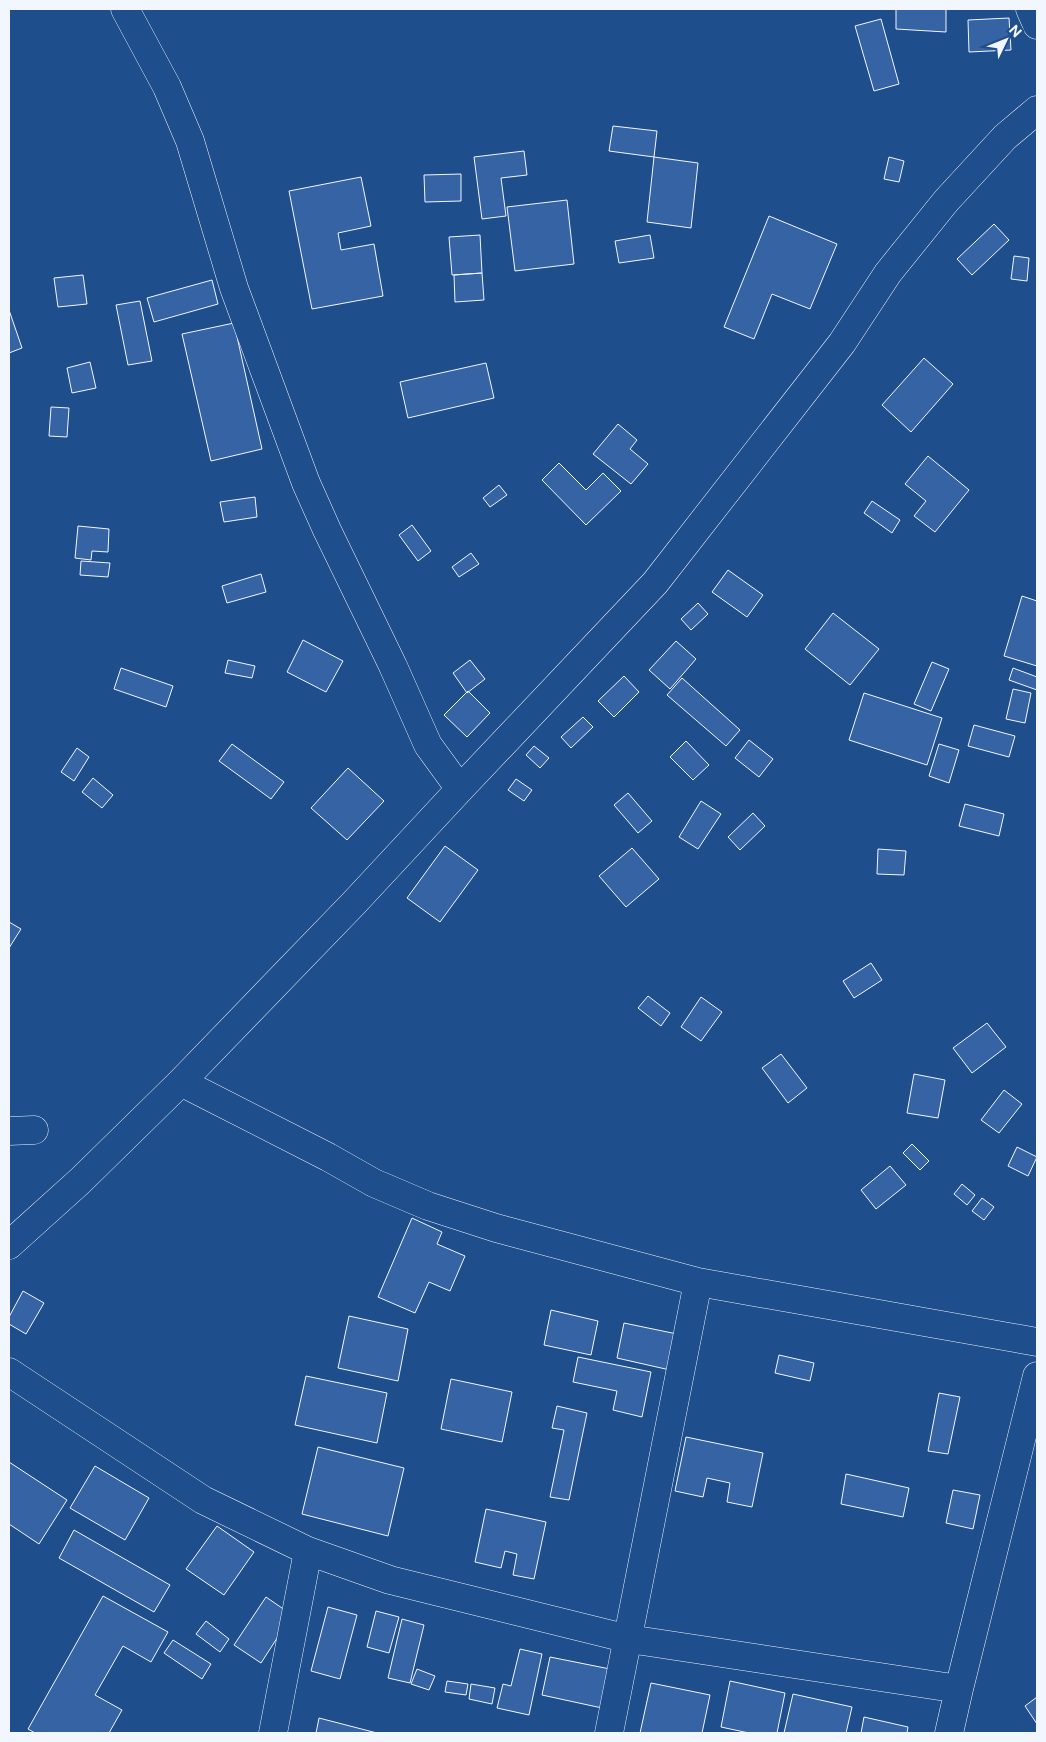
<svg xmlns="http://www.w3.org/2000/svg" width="1046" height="1742" viewBox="0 0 1046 1742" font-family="'Public Sans',sans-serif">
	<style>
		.building { fill: #3563a3; stroke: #f2f6ff }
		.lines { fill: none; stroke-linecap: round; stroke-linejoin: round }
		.minor-casing { stroke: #f2f6ff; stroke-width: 29 }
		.minor { stroke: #1f4e8c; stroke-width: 28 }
	</style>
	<rect width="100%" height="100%" fill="#1f4e8c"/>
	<!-- building -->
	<path class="building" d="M896 9H946V32L896 29Z
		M1009 18 1011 50 969 52 968 20Z
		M881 19 899 84 874 91 855 26Z
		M613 126 657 131 654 157 609 151Z
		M524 151 527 175 501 178 506 216 482 219 474 157Z
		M654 157 698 163 691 228 647 222Z
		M889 157 904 161 899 182 884 179Z
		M461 174V201L425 202 424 175Z
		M361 177 371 226 338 233 341 250 374 244 383 296 312 309 289 191Z
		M567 200 574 264 515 271 507 207Z
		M769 216 837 244 810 309 772 294 754 339 724 327Z
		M994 224 1009 240 972 275 957 259Z
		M480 235 482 273 452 275 449 237Z
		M650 235 654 258 619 263 615 241Z
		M1014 256 1029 258 1027 281 1011 279Z
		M482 273 484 300 455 302 454 275Z
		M83 275 87 304 58 307 54 278Z
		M212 280 218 304 154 322 147 298Z
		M140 301 152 361 128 365 116 305Z
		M9 310 22 348 9 353Z
		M234 323 262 449 211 461 182 334Z
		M924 358 953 384 911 432 882 405Z
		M90 362 96 388 72 393 67 368Z
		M486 363 494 398 408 418 400 382Z
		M51 407 69 408 67 437 49 436Z
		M618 424 637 440 630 449 648 464 631 484 593 454Z
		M928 456 969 490 935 532 914 516 926 501 905 484Z
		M559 463 586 490 603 473 621 491 586 525 542 480Z
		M499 485 507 495 490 507 483 498Z
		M255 497 257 517 224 522 220 502Z
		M872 501 900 520 892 533 864 513Z
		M412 525 431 551 418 561 399 535Z
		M78 526 109 529 108 552 92 551 91 560 75 558Z
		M471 553 479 564 459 577 452 567Z
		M81 561 110 563 108 577 80 575Z
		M728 570 763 595 747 617 712 592Z
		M261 574 266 592 227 603 222 586Z
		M1022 596 1037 601V666L1004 656Z
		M698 603 708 614 691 630 681 619Z
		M833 613 879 649 850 685 805 649Z
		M303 640 343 661 326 692 287 672Z
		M676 641 696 659 670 689 649 670Z
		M228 660 255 666 252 678 225 673Z
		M470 660 485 679 467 693 453 673Z
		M932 662 949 669 931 711 914 704Z
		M121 668 173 686 166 707 114 689Z
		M1013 668 1037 677V690L1009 680Z
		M624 676 639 692 614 717 598 701Z
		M682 678 740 730 726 746 667 695Z
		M1013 689 1031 693 1025 723 1006 719Z
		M468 691 490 713 467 737 444 715Z
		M864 693 942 718 927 765 849 740Z
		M583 717 593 727 571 748 561 737Z
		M974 725 1015 736 1009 757 968 746Z
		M749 740 773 759 759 777 735 758Z
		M686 741 709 765 693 780 670 757Z
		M232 744 284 782 271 799 219 761Z
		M939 744 959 750 949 783 929 776Z
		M534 746 549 758 540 768 526 755Z
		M77 748 89 757 74 781 61 772Z
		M348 768 384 801 347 840 311 808Z
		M93 778 113 795 102 808 82 792Z
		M516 779 532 790 524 801 508 790Z
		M628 793 652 821 638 833 614 805Z
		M701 801 721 814 698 849 679 837Z
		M965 804 1004 814 999 836 959 826Z
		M753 813 765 826 740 850 728 837Z
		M445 846 478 870 440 922 407 898Z
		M632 848 659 879 626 907 599 876Z
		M878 849 906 851 904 875 877 874Z
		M9 922 21 929 9 948Z
		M871 963 882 980 854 998 843 981Z
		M648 996 670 1013 661 1026 638 1008Z
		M701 997 722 1012 701 1041 681 1027Z
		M987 1023 1006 1047 972 1073 953 1048Z
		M781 1054 807 1088 788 1103 762 1068Z
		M914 1074 945 1080 938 1118 907 1113Z
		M1004 1090 1022 1104 999 1133 981 1120Z
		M912 1144 929 1161 920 1170 903 1153Z
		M1017 1147 1037 1157 1028 1176 1008 1166Z
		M890 1166 906 1185 876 1209 861 1190Z
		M962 1184 975 1195 967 1205 954 1194Z
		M982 1198 994 1207 984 1220 972 1211Z
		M412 1218 442 1232 437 1244 465 1256 450 1291 429 1282 415 1313 378 1297Z
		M23 1291 44 1303 26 1334 9 1324V1317Z
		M551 1310 598 1321 591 1355 544 1345Z
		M349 1316 408 1329 398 1381 338 1368Z
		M624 1323 677 1334 670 1370 617 1358Z
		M779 1355 814 1363 810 1381 775 1373Z
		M578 1357 651 1372 642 1417 613 1410 617 1391 573 1382Z
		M306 1376 387 1393 377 1443 295 1425Z
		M451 1379 512 1392 502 1442 441 1429Z
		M939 1393 960 1397 948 1454 928 1451Z
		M557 1406 587 1413 569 1500 550 1497 564 1430 552 1428Z
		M686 1437 763 1453 752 1507 727 1502 730 1483 707 1478 703 1497 675 1491Z
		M318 1447 404 1468 388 1536 302 1514Z
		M9 1462 67 1500 39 1544 9 1524Z
		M95 1466 149 1498 125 1540 70 1508Z
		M846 1474 909 1488 903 1517 841 1504Z
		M953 1490 980 1495 973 1529 946 1523Z
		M486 1509 546 1522 534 1579 513 1575 517 1554 505 1551 501 1568 475 1562Z
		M217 1526 254 1552 224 1595 186 1569Z
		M74 1530 170 1585 154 1612 59 1558Z
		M103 1596 168 1632 151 1662 123 1646 95 1695 122 1710 109 1733H35L28 1729Z
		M266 1597 292 1615 261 1663 234 1645Z
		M328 1607 357 1615 340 1679 311 1671Z
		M376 1611 399 1617 389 1653 367 1647Z
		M402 1619 424 1625 410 1683 388 1678Z
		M206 1621 229 1639 220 1652 196 1634Z
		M173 1640 211 1664 202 1679 164 1653Z
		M520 1649 542 1654 529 1715 497 1708 503 1684 511 1686Z
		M550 1657 610 1669 602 1708 542 1695Z
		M417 1669 435 1676 429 1690 411 1684Z
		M447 1681 468 1684 466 1695 445 1692Z
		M730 1681 785 1693 777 1733H749L721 1727Z
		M651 1683 710 1695 702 1733H640Z
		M471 1684 495 1688 492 1704 469 1699Z
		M793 1694 852 1707 846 1733H784Z
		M1037 1697V1724L1025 1706Z
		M864 1717 908 1727 907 1733H861Z
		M319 1718 377 1733H316Z"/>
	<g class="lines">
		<defs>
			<path id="minor" d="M125 9 167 87 190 141 234 288 306 483 327 530 393 666 428 745 460 789
				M1030 9 1037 25
				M181 1082 328 1157 374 1183 428 1206 496 1228 698 1282 1037 1342
				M9 1131 34 1130
				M9 1245 80 1181 181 1082 354 903 460 789 655 583 842 343 888 273 946 201 1005 137 1037 110
				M9 1372 203 1500 308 1551 390 1580 629 1639 959 1689
				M273 1733 308 1551
				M609 1733 698 1282
				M949 1733 959 1689 1037 1376"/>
		</defs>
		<!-- minor casing -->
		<use href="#minor" class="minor-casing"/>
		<!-- minor -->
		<use href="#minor" class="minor"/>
	</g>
	<!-- border -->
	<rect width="1046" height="1742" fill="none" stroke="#f2f6ff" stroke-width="20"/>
	<!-- north arrow -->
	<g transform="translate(1006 40) rotate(47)" stroke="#1f4e8c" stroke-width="4" paint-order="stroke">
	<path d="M0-4L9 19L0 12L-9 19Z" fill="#f2f6ff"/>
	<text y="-8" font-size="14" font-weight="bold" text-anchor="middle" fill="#f2f6ff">N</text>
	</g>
</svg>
